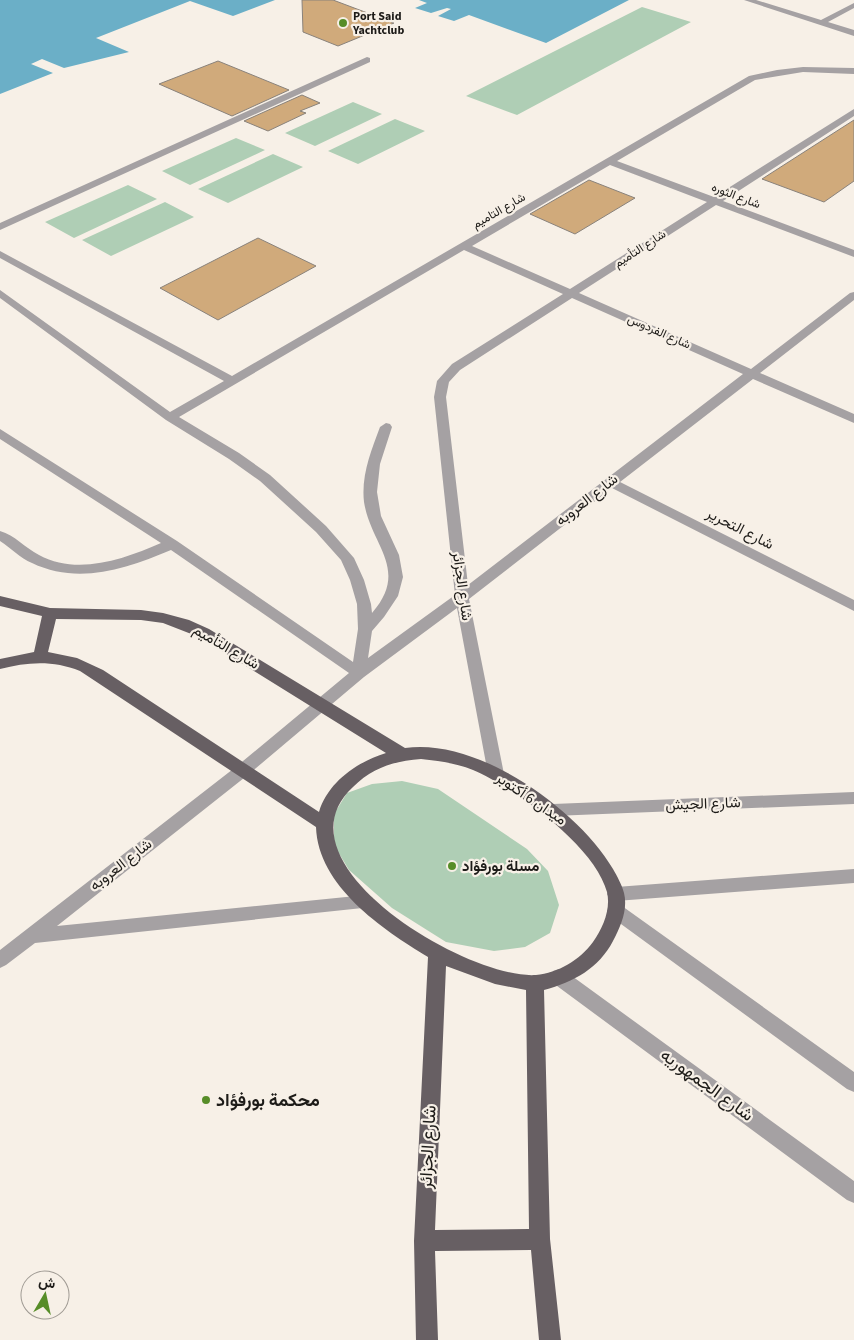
<svg xmlns="http://www.w3.org/2000/svg" width="854" height="1340" viewBox="0 0 854 1340" font-family="'Source Sans 3',Vazirmatn,sans-serif">
	<style>
		.green { fill: #afceb5 }
		.water { fill: #6bafc7 }
		.building { fill: #d0aa7b; stroke: #89827b }
		.lines { fill: none; stroke-linecap: round; stroke-linejoin: round }
		.minor { fill: #a5a1a3; fill-rule: evenodd }
		.major { fill: #675f63; fill-rule: evenodd }
		.poi-dot { fill: #578d28; stroke: #f7f0e7; stroke-width: 2 }
		.labels { text-anchor: middle; dominant-baseline: central; stroke-width: 4.5; stroke-linejoin: round; paint-order: stroke }
		.far-poi-label { font-size: 12px; font-weight: bold; fill: #1d1b18; stroke: #f7f0e7; text-anchor: start }
		.far-street-label { font-size: 12px; fill: #1d1b18; stroke: #f7f0e7 }
		.street-label { font-size: 15px; fill: #1d1b18; stroke: #f7f0e7 }
		.poi-label { font-size: 15px; font-weight: bold; fill: #1d1b18; stroke: #f7f0e7; text-anchor: start }
		.near-street-label { font-size: 18px; fill: #1d1b18; stroke: #f7f0e7 }
		.near-poi-label { font-size: 18px; font-weight: bold; fill: #1d1b18; stroke: #f7f0e7; text-anchor: start }
	</style>
	<rect width="100%" height="100%" fill="#f7f0e7"/>
	<!-- green -->
	<path class="green" d="M642 7 691 22 517 115 466 96Z
		M353 102 382 114 315 146 285 133Z
		M395 119 425 131 358 164 328 151Z
		M236 138 265 150 190 185 162 171Z
		M273 154 303 167 228 203 198 189Z
		M128 185 157 199 74 238 45 222Z
		M165 202 194 217 111 256 82 240Z
		M402 781 438 789 527 849 548 871 559 905 550 933 525 947 494 951 446 942 392 908 349 870 334 845V814L347 793 372 784Z"/>
	<!-- water -->
	<path class="water" d="M0 0H275L233 16 190 1 96 38 129 52 64 68 42 59 31 64 53 73 0 94Z
		M419 0H629L546 43 469 15 454 21 438 16 451 9 447 8 431 13 415 8 427 3Z"/>
	<!-- building -->
	<path class="building" d="M302 0H333L394 23 338 46 303 32Z
		M218 61 289 90 232 116 159 84Z
		M302 95 320 103 300 111 306 113 268 131 244 121Z
		M854 120V181L824 202 762 179Z
		M589 180 635 198 575 234 530 214Z
		M258 238 316 266 218 320 160 288Z"/>
	<g class="lines">
		<!-- minor -->
		<path class="minor" d="M744 0H756L821 20 854 3V8L828 22 854 30V36Z
			M367 57 370 58V62L0 230V223Z
			M803 67 854 68V74L803 72 755 80 617 161 714 197 854 109V116L723 201 854 250V257L716 205 579 293 751 369 850 293 854 292V300L760 373 854 414V423L753 379 620 482 854 600V611L612 488 469 599 504 774 502 778 496 780 490 778 488 774 457 608 364 677 249 774 57 926 366 895 372 897 375 902 372 907 35 943 6 965 0 968V950L237 766 349 673 171 550C126 569 78 585 32 563 20 558 11 548 0 541V531C15 535 25 548 39 555 78 576 124 559 161 543L0 439V429L177 541 353 662 358 629 357 604 350 580 341 560 316 532 260 481 229 459 166 420 0 298V290L170 412 224 381 0 258V251L232 376 749 76 777 70ZM610 165 707 202 570 289 472 246ZM464 250 563 294 452 364 437 381 434 397 455 595 368 658 372 631 384 617 398 596 403 577 399 555 381 516 377 492 380 464 392 427 390 424 386 423 380 427C371 451 361 476 364 502 371 546 410 569 372 613L371 604 364 580 354 558 326 526 270 475 239 453 179 417ZM572 298 743 374 468 585 446 397 449 382 460 370Z
			M854 792V804L553 816 547 815 545 810 547 805 553 804Z
			M854 869V883L616 901 610 899 607 894 610 889 616 887Z
			M616 904 622 906 854 1072V1092L847 1089 610 916 607 911 610 906Z
			M559 969 565 971 854 1181V1203L847 1200 553 983 550 977 553 971Z"/>
		<!-- major -->
		<path class="major" d="M0 596 50 608 141 610 163 613 189 620 209 629 405 748C477 737 578 809 613 869 617 876 622 885 624 893 628 909 621 926 613 941 599 968 574 982 544 990L550 1239 561 1340H539L531 1250 435 1251 438 1340H416L414 1241 428 957C382 929 318 886 316 827L80 671C53 660 27 662 0 669V659L34 652 42 616 0 606ZM56 619 141 620 163 623 199 637 386 753C357 762 328 782 319 812L103 670 77 658 48 652ZM421 759C439 761 456 763 473 770 515 788 595 846 607 892 611 909 603 928 593 942 580 960 558 973 536 975 468 980 271 863 353 787 372 768 394 761 421 759ZM446 966 495 984 526 990 529 1229 435 1230Z"/>
	</g>
	<!-- markers -->
	<g class="poi-dot">
		<circle cx="343" cy="23" r="5"/>
		<circle cx="452" cy="866" r="5"/>
		<circle cx="206" cy="1100" r="5"/>
	</g>
	<g class="labels">
		<!-- far-poi labels -->
		<g class="far-poi-label">
			<text x="353" y="16">Port Said<tspan x="353" dy="14">Yachtclub</tspan></text>
		</g>
		<!-- far-street labels -->
		<g class="far-street-label">
			<text transform="translate(736 196) rotate(21)">شارع الثوره</text>
			<text transform="translate(499 211) rotate(-30)">شارع التاميم</text>
			<text transform="translate(640 249) rotate(-33)">شارع التأميم</text>
			<text transform="translate(659 332) rotate(24)">شارع الفردوس</text>
		</g>
		<!-- street labels -->
		<g class="street-label">
			<text transform="translate(587 500) rotate(-38)">شارع العروبه</text>
			<text transform="translate(740 529) rotate(27)">شارع التحرير</text>
			<text transform="translate(462 586) rotate(82)">شارع الجزائر</text>
			<text transform="translate(226 647) rotate(30)">شارع التأميم</text>
			<text transform="translate(531 799) rotate(34)">ميدان 6 أكتوبر</text>
			<text transform="translate(703 804) rotate(-2)">شارع الجيش</text>
			<text transform="translate(121 865) rotate(-38)">شارع العروبه</text>
		</g>
		<!-- poi labels -->
		<g class="poi-label">
			<text x="462" y="866">مسلة بورفؤاد</text>
		</g>
		<!-- near-street labels -->
		<g class="near-street-label">
			<text transform="translate(707 1085) rotate(36)">شارع الجمهوريه</text>
			<text transform="translate(428 1147) rotate(-87)">شارع الجزائر</text>
		</g>
		<!-- near-poi labels -->
		<g class="near-poi-label">
			<text x="216" y="1100">محكمة بورفؤاد</text>
		</g>
	</g>
	<!-- north arrow -->
	<g transform="translate(45 1295) rotate(9)"><circle r="24" fill="#f7f0e7" stroke="#a09b94"/>
	<path d="M0-4L9 19L0 12L-9 19Z" fill="#578d28"/>
	<text y="-8" font-size="14" font-weight="bold" text-anchor="middle" fill="#1d1b18">ش</text>
	</g>
</svg>
